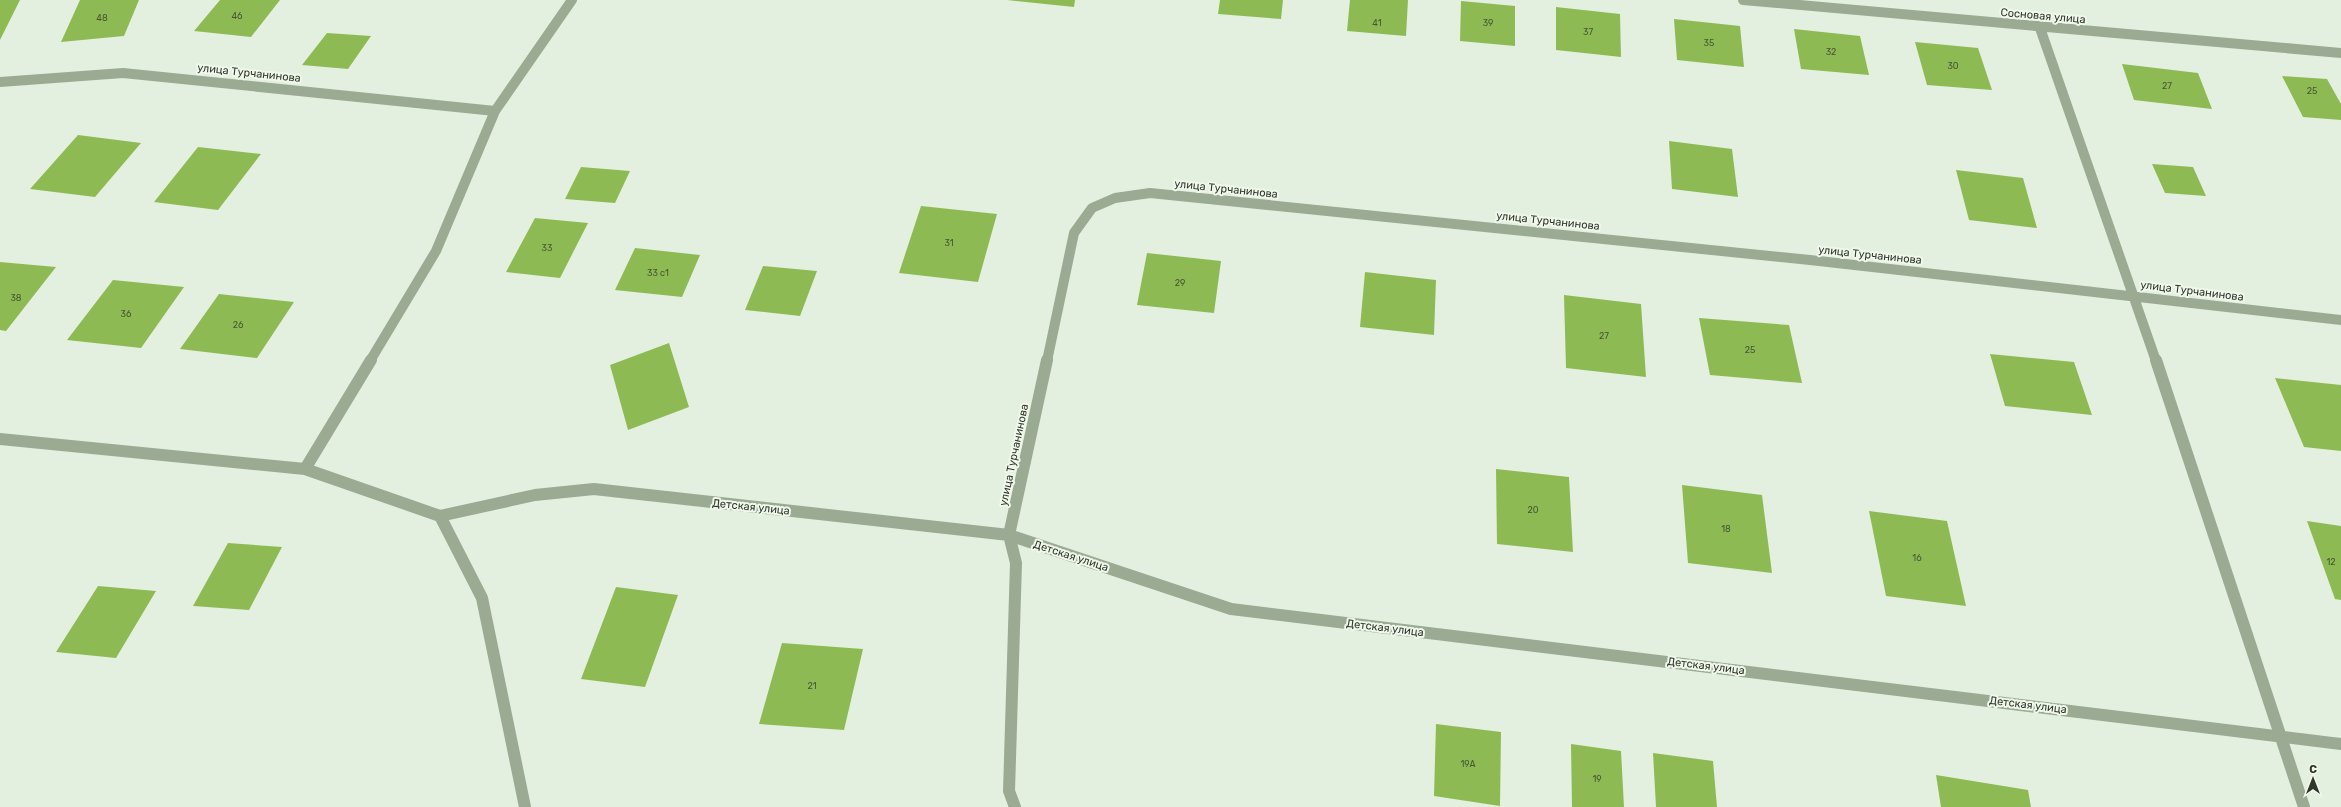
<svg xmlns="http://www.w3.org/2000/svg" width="2341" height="807" viewBox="0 0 2341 807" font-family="Rubik,sans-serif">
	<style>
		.building { fill: #8eba54 }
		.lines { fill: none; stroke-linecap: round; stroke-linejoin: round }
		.minor-far1 { stroke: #9baa92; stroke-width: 10 }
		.minor { stroke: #9baa92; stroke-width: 12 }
		.labels { text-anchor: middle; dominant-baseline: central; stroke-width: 4; stroke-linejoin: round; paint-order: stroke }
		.number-label { font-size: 9px; fill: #485734 }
		.street-label { font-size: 11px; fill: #30362a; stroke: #eff8eb }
	</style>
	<rect width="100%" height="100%" fill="#e4f0df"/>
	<!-- building -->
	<path class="building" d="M0 0H20L0 40Z
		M80 0H139L124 36 61 42Z
		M220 0H280L251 37 194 31Z
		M1007 0H1075L1074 7Z
		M1220 0H1283L1281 19 1218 14Z
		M1350 0H1408L1406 36 1347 31Z
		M1461 1 1515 6V46L1460 41Z
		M1556 7 1620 14 1621 57 1556 50Z
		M1674 19 1740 26 1744 67 1677 60Z
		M1794 29 1860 36 1869 75 1801 69Z
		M327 33 371 36 348 69 302 65Z
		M1915 42 1978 48 1992 90 1927 85Z
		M2122 64 2198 73 2212 109 2134 100Z
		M2282 76 2327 79 2341 104V120L2303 117Z
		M78 135 141 143 95 197 30 189Z
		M1669 141 1732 149 1738 197 1672 189Z
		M198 147 261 154 218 210 154 202Z
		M2152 164 2193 167 2206 196 2165 193Z
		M581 167 630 171 615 203 565 199Z
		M1956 170 2023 178 2037 228 1969 220Z
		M921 206 997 214 978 282 899 273Z
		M535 218 588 223 560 278 506 272Z
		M635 248 700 255 682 297 615 290Z
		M1147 253 1221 261 1214 313 1137 305Z
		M0 262 56 267 6 331 0 330Z
		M763 266 817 271 800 316 745 310Z
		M1365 272 1436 280 1434 335 1360 327Z
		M113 280 184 287 141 348 67 340Z
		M219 294 294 302 257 358 180 349Z
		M1564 295 1641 304 1646 377 1566 368Z
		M1699 318 1789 325 1802 383 1710 375Z
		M669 343 689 407 628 430 610 365Z
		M1990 354 2074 362 2092 415 2005 406Z
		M2275 378 2341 385V451L2304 447Z
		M1496 469 1569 477 1573 552 1497 544Z
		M1682 485 1762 495 1772 573 1688 563Z
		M1869 511 1947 521 1966 606 1886 596Z
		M2307 521 2341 526V600L2335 599Z
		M228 543 282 547 249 610 193 606Z
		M98 586 156 591 116 658 56 652Z
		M616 587 678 595 645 687 581 679Z
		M782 643 863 649 844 730 759 724Z
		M1436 724 1501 732 1500 806 1434 796Z
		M1571 744 1621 751 1624 807H1572Z
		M1653 753 1713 761 1717 807H1656Z
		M1936 775 2028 790 2031 807H1941Z"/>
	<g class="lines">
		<!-- minor-far1 -->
		<path class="minor-far1" d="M1743 0 2341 53
			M2040 28 2156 361
			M0 82 123 73 495 111
			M370 361 436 251 495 111 572 0
			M1047 361 1074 233 1092 208 1115 198 1150 193 1810 260 2341 320"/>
		<!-- minor -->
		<path class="minor" d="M2156 360 2304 807
			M0 439 305 469 440 516 482 598 525 807
			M305 469 371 360
			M440 516 535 495 594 489 1009 535 1231 609 2341 744
			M1015 807 1009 791 1016 563 1009 535 1047 360"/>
	</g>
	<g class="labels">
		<!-- number labels -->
		<g class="number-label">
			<text x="237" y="16">46</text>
			<text x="102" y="18">48</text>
			<text x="1377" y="23">41</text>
			<text x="1488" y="23">39</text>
			<text x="1588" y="32">37</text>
			<text x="1709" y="43">35</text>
			<text x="1831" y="52">32</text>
			<text x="1953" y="66">30</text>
			<text x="2167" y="86">27</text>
			<text x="2312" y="91">25</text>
			<text x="949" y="243">31</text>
			<text x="547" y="248">33</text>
			<text x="658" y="273">33 с1</text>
			<text x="1180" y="283">29</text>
			<text x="16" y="298">38</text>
			<text x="126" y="314">36</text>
			<text x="238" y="325">26</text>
			<text x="1604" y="336">27</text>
			<text x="1750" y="350">25</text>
			<text x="1533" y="510">20</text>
			<text x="1726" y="529">18</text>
			<text x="1917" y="558">16</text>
			<text x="2331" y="562">12</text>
			<text x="812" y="686">21</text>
			<text x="1468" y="764">19А</text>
			<text x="1597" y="779">19</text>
		</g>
		<!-- street labels -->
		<g class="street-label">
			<text transform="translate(2043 16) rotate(5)">Сосновая улица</text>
			<text transform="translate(249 73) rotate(6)">улица Турчанинова</text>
			<text transform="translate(1226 189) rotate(6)">улица Турчанинова</text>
			<text transform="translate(1548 221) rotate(6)">улица Турчанинова</text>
			<text transform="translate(1870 255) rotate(6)">улица Турчанинова</text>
			<text transform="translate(2192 291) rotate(7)">улица Турчанинова</text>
			<text transform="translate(1014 455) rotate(-78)">улица Турчанинова</text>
			<text transform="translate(751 507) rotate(6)">Детская улица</text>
			<text transform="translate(1071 556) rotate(18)">Детская улица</text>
			<text transform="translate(1385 628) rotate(7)">Детская улица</text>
			<text transform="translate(1706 666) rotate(7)">Детская улица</text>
			<text transform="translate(2028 705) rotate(7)">Детская улица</text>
		</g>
	</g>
	<!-- north arrow -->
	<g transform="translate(2313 779)" stroke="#eff8eb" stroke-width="3" paint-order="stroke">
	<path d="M0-3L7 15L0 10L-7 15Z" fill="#30362a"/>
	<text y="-6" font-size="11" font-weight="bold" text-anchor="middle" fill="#30362a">С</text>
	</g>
</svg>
